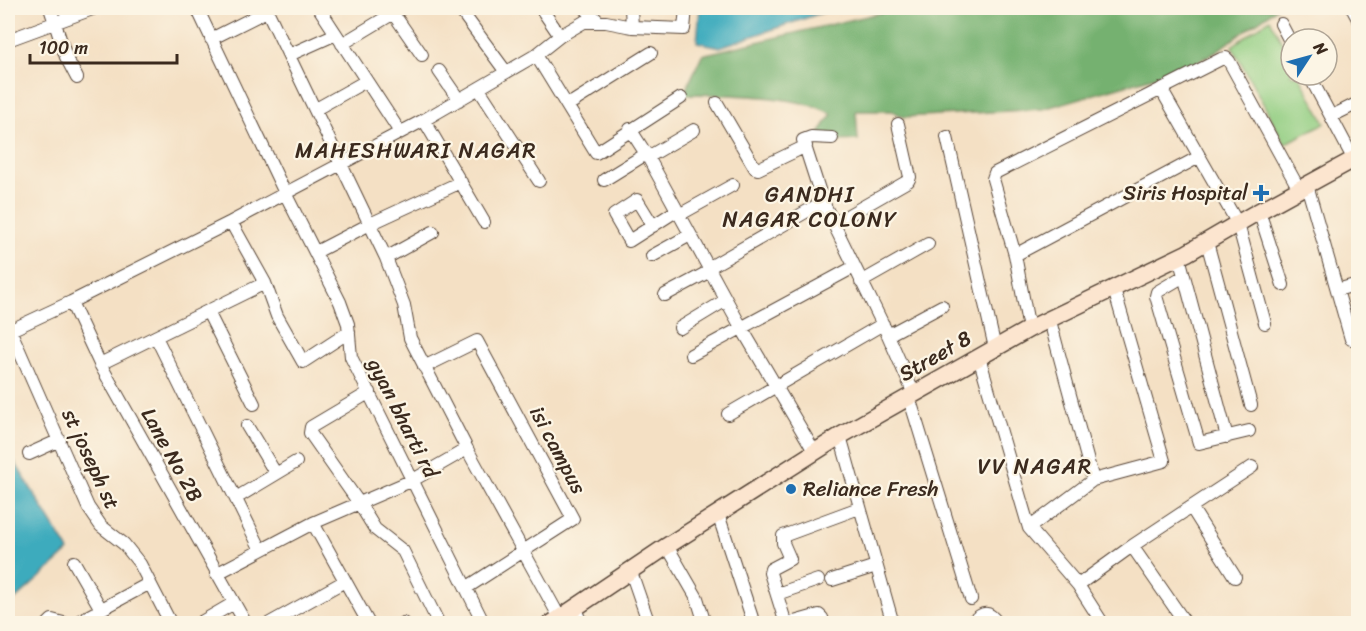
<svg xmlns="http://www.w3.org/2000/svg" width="1366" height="631" viewBox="0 0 1366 631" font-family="Sriracha,sans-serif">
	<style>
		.green { fill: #92ce82; stroke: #667c50; stroke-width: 1.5 }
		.forest { fill: #75b170; stroke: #586e47; stroke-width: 1.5 }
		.water { fill: #3eabbd; stroke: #3c6a6e; stroke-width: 1.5 }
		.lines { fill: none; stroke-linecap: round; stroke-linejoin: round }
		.street-casing { stroke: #574537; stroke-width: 14 }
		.secondary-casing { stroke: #574537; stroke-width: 19 }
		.street { stroke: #fff; stroke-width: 12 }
		.secondary { stroke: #fce5cf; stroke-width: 16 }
		.poi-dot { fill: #1f6fb2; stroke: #fcf5e5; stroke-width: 2 }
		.labels { text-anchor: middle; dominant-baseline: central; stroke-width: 4.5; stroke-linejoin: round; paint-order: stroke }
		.poi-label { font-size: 21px; fill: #3b2a1e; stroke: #fcf5e5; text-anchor: end }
		.street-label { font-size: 21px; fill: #3b2a1e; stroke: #fcf5e5 }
		.neighbourhood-label { font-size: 22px; letter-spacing: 1.5px; fill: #3b2a1e; stroke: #fcf5e5 }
	</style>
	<rect width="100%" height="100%" fill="#fcf5e5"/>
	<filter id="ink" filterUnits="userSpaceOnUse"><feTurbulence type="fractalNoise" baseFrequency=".0167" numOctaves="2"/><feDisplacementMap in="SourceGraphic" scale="12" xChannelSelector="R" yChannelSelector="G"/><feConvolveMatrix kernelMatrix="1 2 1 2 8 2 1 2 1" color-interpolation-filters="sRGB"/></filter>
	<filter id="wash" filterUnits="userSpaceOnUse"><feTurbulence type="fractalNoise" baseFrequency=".008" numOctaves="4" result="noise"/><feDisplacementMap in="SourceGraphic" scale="24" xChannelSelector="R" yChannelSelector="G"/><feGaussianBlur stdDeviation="1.35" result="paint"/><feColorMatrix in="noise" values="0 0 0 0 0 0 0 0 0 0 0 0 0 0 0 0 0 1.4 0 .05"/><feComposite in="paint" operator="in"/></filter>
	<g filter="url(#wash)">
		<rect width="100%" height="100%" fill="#f4e0c4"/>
		<!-- green -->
		<path class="green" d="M1270 19 1291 59V75H1299L1325 123 1285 144 1232 46Z"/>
		<!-- forest -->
		<path class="forest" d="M901 8H1277L1218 50 1188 67 1043 109 904 117 892 111H856L858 140 813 142 832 114C798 94 725 95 684 94L702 55Z"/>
		<!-- water -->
		<path class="water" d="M700 8H836L720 47 697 42Z
			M8 451 69 551 8 606Z"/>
	</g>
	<g filter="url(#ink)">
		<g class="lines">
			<defs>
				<path id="street" d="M50 8 66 57 77 78
					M197 8 285 193 340 302 348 324 351 357 484 624
					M266 8 386 258 404 305 410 338 467 449 560 618
					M319 8 400 132
					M459 8 506 72
					M541 8 560 36
					M585 8 599 22
					M631 8 632 27
					M1352 8 1358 19
					M393 13 422 55
					M1281 24 1291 43
					M211 39 267 11
					M8 40 95 8
					M342 44 402 8
					M289 55 336 34
					M536 55 596 153 681 98
					M439 71 459 100
					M1309 75 1354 160
					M479 89 539 181
					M1161 89 1238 224 1265 323
					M717 103 755 168 758 169 806 146
					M568 105 651 53
					M316 109 366 81
					M1332 116 1358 103
					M424 120 484 222
					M630 129 648 157 741 327 814 451
					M947 137 995 348
					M832 138 811 137 803 140 823 202 888 335 914 394
					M648 157 694 130
					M604 180 646 154
					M1307 185 1351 339
					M1259 211 1283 285
					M679 215 733 185
					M231 222 265 283 277 316 303 362 349 332
					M833 224 908 181 910 177 898 124
					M653 226 637 200 614 215 629 241 676 211
					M1207 242 1251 405
					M316 252 370 224 461 182
					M1015 255 1199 157
					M652 256 690 235
					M1179 257 1227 437
					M386 258 433 232
					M708 268 823 202
					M1184 276 1157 292 1156 296 1199 443 1249 431
					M861 282 928 244
					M1337 290 1358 284
					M665 295 710 271
					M71 302 100 364 246 624
					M208 312 254 404
					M1050 321 1093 480 1164 461 1114 289
					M8 325 88 507 101 526 124 544 140 564 171 624
					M680 328 726 300
					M1029 329 1015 255 993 179 995 173 1221 59 1226 58 1229 61 1299 189
					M11 330 71 302 231 222 424 120 536 55 560 36 584 22H606L632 27 684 29 686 8
					M888 335 942 306
					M156 337 261 550
					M691 355 854 267
					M979 357 1029 528 1078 585 1103 624
					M100 364 265 283
					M424 367 477 341 573 519 466 588
					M370 392 311 427 310 433 359 503 375 529 403 551 439 624
					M909 397 971 599
					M728 414 883 324
					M247 426 276 474
					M840 436 893 624
					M29 454 60 440
					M236 498 296 462
					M718 514 754 624
					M313 523 369 624
					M1029 528 1093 480
					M667 546 697 598 705 624
					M74 562 101 609
					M631 572 649 624
					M216 574 313 523 413 480 467 449
					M1235 577 1191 507 1252 467
					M832 580 876 566
					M1078 585 1132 546
					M777 594 818 580
					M576 608 582 624
					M48 624 52 620 67 624
					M74 624 150 583
					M198 624 234 603
					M268 624 345 581
					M402 624 403 623
					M786 624 770 573 771 569 790 559 783 543V536L859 508
					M787 624 819 615 822 618 824 624
					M969 624C982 614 987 607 998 624
					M1186 624 1132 546 1191 507"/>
				<path id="secondary" d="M551 624 667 546 840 436 1029 329 1187 253 1254 214 1358 157"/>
			</defs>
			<!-- street casing -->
			<use href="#street" class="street-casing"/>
			<!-- secondary casing -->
			<use href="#secondary" class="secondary-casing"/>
			<!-- street -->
			<use href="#street" class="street"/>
			<!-- secondary -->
			<use href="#secondary" class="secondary"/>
		</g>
	</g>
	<!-- markers -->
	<g class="poi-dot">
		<path d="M1258 184h6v6h6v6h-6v6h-6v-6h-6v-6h6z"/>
		<circle cx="791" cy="489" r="6"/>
	</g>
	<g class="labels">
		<!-- poi labels -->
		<g class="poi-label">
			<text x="1248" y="193">Siris Hospital</text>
			<text x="803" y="489" text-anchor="start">Reliance Fresh</text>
		</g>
		<!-- street labels -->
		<g class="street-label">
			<text transform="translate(935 356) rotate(-30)">Street 8</text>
			<text transform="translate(403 418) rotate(63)">gyan bharti rd</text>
			<text transform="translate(558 450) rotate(62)">isi campus</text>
			<text transform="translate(172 455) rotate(61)">Lane No 2B</text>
			<text transform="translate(91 459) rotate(65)">st joseph st</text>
		</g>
		<!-- neighbourhood labels -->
		<g class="neighbourhood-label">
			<text x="416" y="150">MAHESHWARI NAGAR</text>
			<text x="810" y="194">GANDHI<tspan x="810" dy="25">NAGAR COLONY</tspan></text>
			<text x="1035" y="466">VV NAGAR</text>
		</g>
	</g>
	<!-- margin -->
	<rect width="1366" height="631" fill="none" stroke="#fcf5e5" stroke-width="30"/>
	<!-- north arrow -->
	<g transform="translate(1309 57) rotate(54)"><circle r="28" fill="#fcf5e5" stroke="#afa495" stroke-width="1.5"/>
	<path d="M0-4.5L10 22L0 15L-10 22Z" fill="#1f6fb2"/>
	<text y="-9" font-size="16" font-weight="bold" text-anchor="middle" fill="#3b2a1e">N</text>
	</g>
	<!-- scale -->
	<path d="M30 54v9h147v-9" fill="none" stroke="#3b2a1e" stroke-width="3"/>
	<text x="39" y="54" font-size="18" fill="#3b2a1e" stroke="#fcf5e5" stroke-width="4.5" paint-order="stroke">100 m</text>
</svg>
